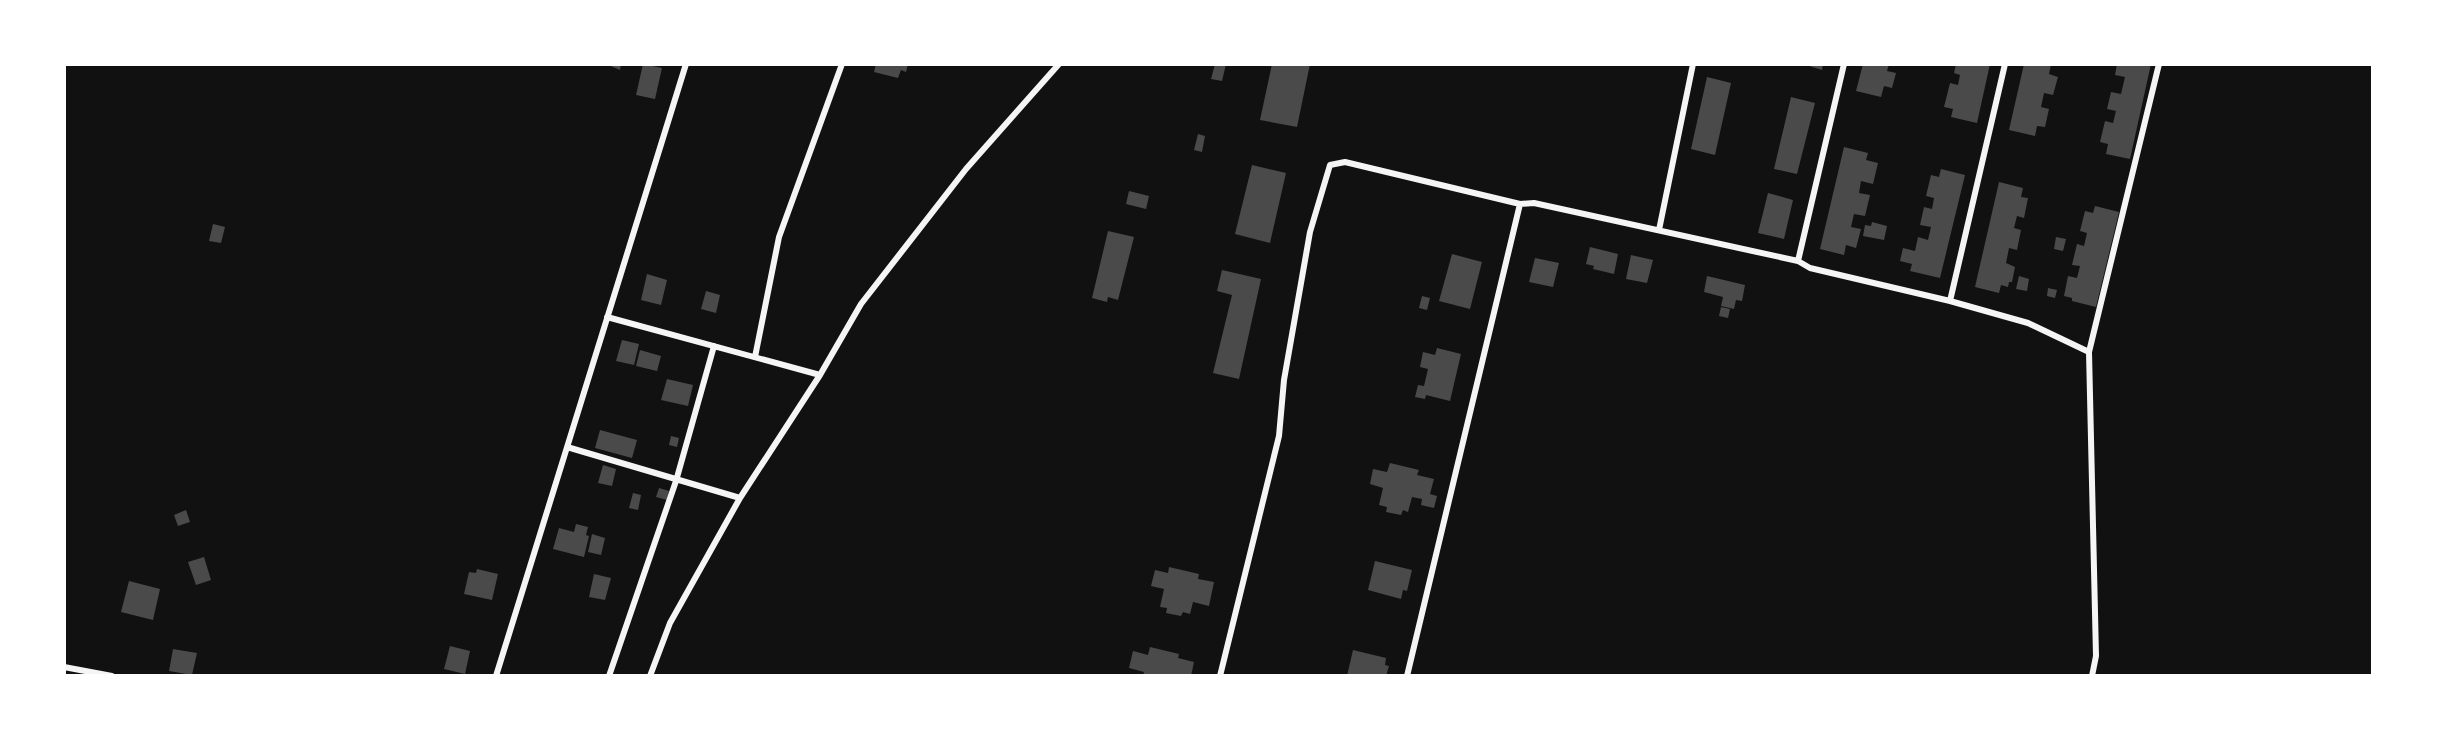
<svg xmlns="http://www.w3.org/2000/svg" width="2437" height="740" viewBox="0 0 2437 740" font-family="Quicksand,sans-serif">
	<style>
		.building { fill: #4a4a4a }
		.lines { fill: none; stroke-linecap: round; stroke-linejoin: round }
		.minor { stroke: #f5f5f5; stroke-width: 6 }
	</style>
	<rect width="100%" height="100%" fill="#111"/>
	<!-- building -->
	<path class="building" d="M606 64H621L620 70Z
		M643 64 662 68 655 99 636 95Z
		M876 64H908L906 72 901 70 898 78 874 72Z
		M1215 64H1226L1222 81 1211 79Z
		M1272 64H1310L1297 127 1260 120Z
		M1803 64H1823L1822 70Z
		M1863 64H1889L1887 71 1896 73 1892 88 1884 86 1881 97 1856 91Z
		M1956 64H1990L1977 123 1951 117 1953 109 1944 107 1950 83 1958 85 1960 75 1954 73Z
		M2024 64H2051L2049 74 2058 77 2053 95 2044 93 2041 107 2049 109 2045 127 2037 126 2035 136 2009 130Z
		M2117 64H2151L2130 159 2106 154 2108 144 2100 142 2105 121 2113 123 2116 111 2107 109 2111 92 2121 94 2125 77 2115 75Z
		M1707 77 1731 83 1715 155 1691 149Z
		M1791 97 1815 103 1797 174 1774 169Z
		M1198 134 1205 136 1202 152 1194 150Z
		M1844 147 1868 153 1866 160 1878 163 1873 184 1861 181 1859 193 1870 195 1865 216 1854 214 1851 227 1861 229 1856 248 1846 245 1844 255 1820 249Z
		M1252 165 1286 173 1270 243 1235 234Z
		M1941 169 1965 175 1940 278 1910 271 1912 264 1900 261 1903 248 1915 251 1918 237 1928 240 1931 227 1920 225 1924 207 1932 209 1934 198 1926 196 1931 175 1939 177Z
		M1999 182 2023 188 2021 197 2028 198 2024 218 2017 216 2014 228 2021 230 2017 250 2009 248 2006 263 2015 267 2012 282H2009L2008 287 2001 285 1999 293 1975 287Z
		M1129 191 1149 196 1146 209 1126 204Z
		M1768 193 1793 200 1784 239 1758 233Z
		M2095 206 2119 212 2096 307 2072 301V298L2064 296 2068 276 2077 278 2080 266 2072 265 2077 244 2084 246 2087 233 2080 231 2085 211 2093 213Z
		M1872 222 1887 226 1884 240 1863 236 1865 225 1871 226Z
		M213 224 225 227 221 243 209 241Z
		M1108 231 1134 237 1118 300 1108 297 1107 302 1092 298Z
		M2056 237 2066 239 2063 251 2054 249Z
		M1590 247 1618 254 1614 274 1593 269 1594 266 1586 264Z
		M1452 254 1482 262 1470 309 1439 301Z
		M1631 255 1653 260 1647 283 1626 279Z
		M1535 258 1559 263 1553 287 1529 282Z
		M1222 270 1261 279 1239 379 1213 373 1232 295 1217 291Z
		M647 274 667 280 661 305 641 300Z
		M1707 276 1745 285 1742 301 1736 300 1734 309 1721 306 1723 297 1704 292Z
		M2019 276 2029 279 2027 291 2016 289Z
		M2048 288 2057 290 2055 298 2047 296Z
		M706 291 720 295 716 313 701 309Z
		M1422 296 1430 298 1427 310 1419 308Z
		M1721 307 1730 309 1728 318 1719 316Z
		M622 340 639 344 634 365 616 361Z
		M1437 348 1461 354 1450 401 1426 395 1425 399 1415 397 1418 385 1424 386 1428 369 1420 367 1423 352 1435 355Z
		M640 350 661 356 657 371 636 366Z
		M667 379 693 385 688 406 661 400Z
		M600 430 637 440 632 458 595 448Z
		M671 436 679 438 677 447 669 445Z
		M1390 463 1419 470 1417 475 1434 479 1430 494 1437 496 1434 508 1421 505 1422 499 1412 497 1408 512 1403 510 1401 515 1386 512 1387 507 1379 505 1383 488 1370 484 1373 469 1387 472Z
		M603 465 616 469 612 486 598 483Z
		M659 488 669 491 667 500 656 497Z
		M633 493 641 495 638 510 629 508Z
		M186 510 190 522 178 526 174 515Z
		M576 524 588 527 586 535 589 536 584 557 553 549 559 528 574 532Z
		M592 534 605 538 601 555 588 552Z
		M204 557 211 580 196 585 188 562Z
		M1375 561 1412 570 1407 591 1403 590 1401 599 1368 590Z
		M1169 567 1199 574 1198 579 1214 582 1209 606 1193 602 1190 614 1183 612 1181 616 1166 613 1167 608 1160 607 1164 589 1151 586 1155 570 1168 573Z
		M477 569 498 574 492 600 464 594 469 572 476 573Z
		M594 574 611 578 605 600 589 597Z
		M129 581 160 589 153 620 121 612Z
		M450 646 470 651 465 674 444 669Z
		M1150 647 1179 654 1178 658 1194 662 1191 676H1143L1144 672 1129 668 1133 651 1148 655Z
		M173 649 197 653 192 675 169 671Z
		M1353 650 1386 658 1385 665 1389 666 1386 676H1347Z"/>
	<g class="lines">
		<!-- minor -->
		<path class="minor" d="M1659 230 1693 64
			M1798 261 1844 64
			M1950 301 2005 64
			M607 317 820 375
			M755 357 779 237 842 64
			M567 447 740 498
			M64 667 112 676
			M496 676 686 64
			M609 676 676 481 714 346
			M650 676 670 623 740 498 820 375 861 304 966 169 1059 64
			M1220 676 1279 436 1284 380 1310 232 1330 165 1345 162 1520 204 1534 203 1798 261 1810 268 1950 301 2028 323 2089 352
			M1407 676 1520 204
			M2092 676 2096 656 2089 352 2159 64"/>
	</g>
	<!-- border -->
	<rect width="2437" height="740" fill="none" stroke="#ffffff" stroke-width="132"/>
</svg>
